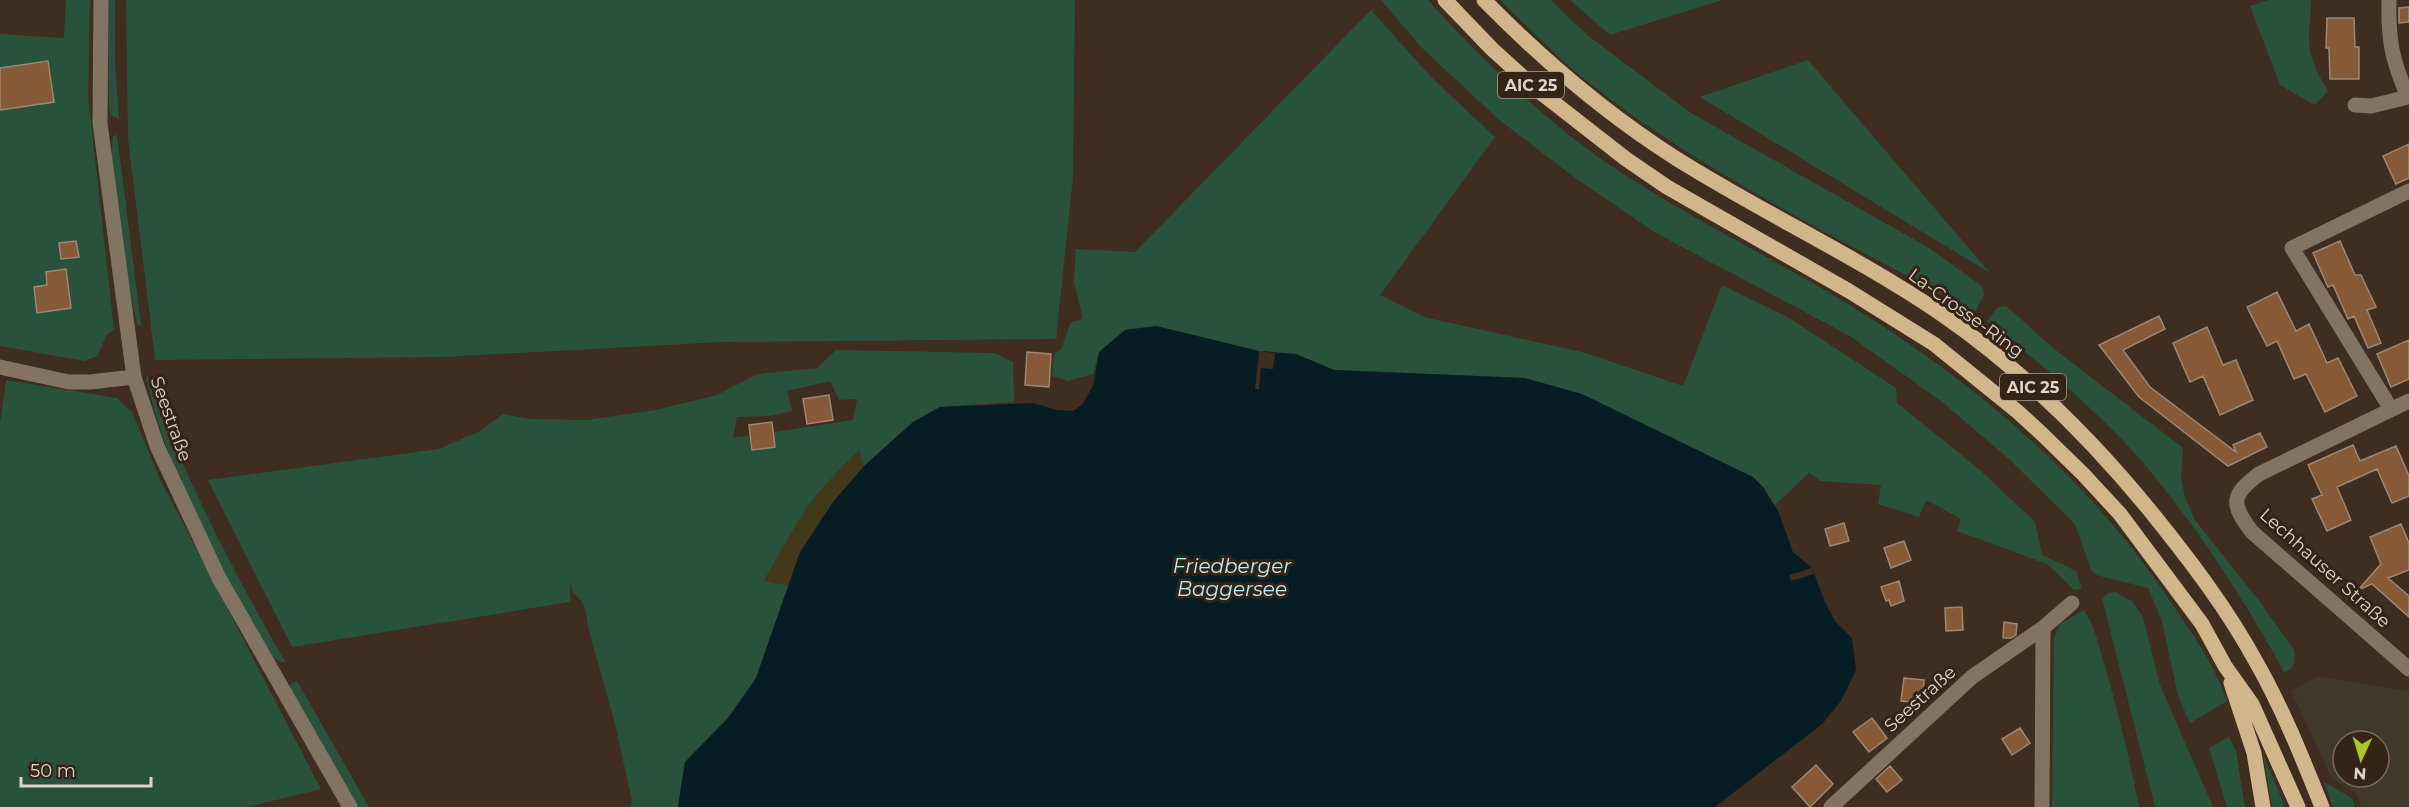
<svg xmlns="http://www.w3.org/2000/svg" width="2409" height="807" viewBox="0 0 2409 807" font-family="Montserrat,sans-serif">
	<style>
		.commercial { fill: #3f3927; fill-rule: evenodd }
		.green { fill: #29523d; fill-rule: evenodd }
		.sand { fill: #413919 }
		.water { fill: #061e23 }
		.pier { fill: #3f2d1f }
		.building { fill: #865a36; stroke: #9c8777; stroke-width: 1.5 }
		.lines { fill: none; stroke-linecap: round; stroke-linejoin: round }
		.minor { stroke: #827460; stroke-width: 15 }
		.major { stroke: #d2b68b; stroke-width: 15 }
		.labels { text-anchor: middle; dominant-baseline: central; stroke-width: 6; stroke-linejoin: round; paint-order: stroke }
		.shield { fill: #352416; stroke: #ac9f95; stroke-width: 1.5 }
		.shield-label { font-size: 16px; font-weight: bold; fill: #dfd4cb }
		.street-label { font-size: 18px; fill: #dfd4cb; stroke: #352416 }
		.water-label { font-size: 20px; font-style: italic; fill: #b0eefb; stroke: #352416 }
	</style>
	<rect width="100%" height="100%" fill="#3f2d1f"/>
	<!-- commercial -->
	<path class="commercial" d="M2318 676 2409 691V807H2361L2357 794 2332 779 2291 691ZM2343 741H2379V777H2343Z"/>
	<!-- green -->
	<path class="green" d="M66 0H90L88 95 114 330 107 334 97 356 85 361 0 346V34L64 38Z
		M108 0H115V63L119 119 111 116 109 108Z
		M126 0H1075L1073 177 1056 339 723 342 442 357 155 360 128 138Z
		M1381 0H1428C1477 55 1543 119 1604 161 1684 216 1774 258 1856 309 1973 382 2084 475 2162 589 2186 625 2213 660 2227 701L2190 723 2178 696 2162 621 2148 588 2096 575 2091 570 2075 524 2010 460 1941 401 1850 336 1654 232 1574 177 1498 119 1421 47Z
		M1500 0H1551L1586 34 1691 113 1929 248 1982 286 1984 294 1975 312C1843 241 1700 172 1583 78 1554 54 1527 26 1500 0Z
		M1570 0H1722L1610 35Z
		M2269 0H2311C2312 13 2308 25 2309 38 2309 58 2318 75 2328 91L2315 105 2280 85 2250 6Z
		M1371 10 1431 77 1495 137 1380 295 1424 317 1586 353 1683 386 1722 285 1791 319 1896 388 1897 403 1980 470 2035 522 2042 555 2076 571 2082 588 2074 590 2047 564 1957 531 1961 519 1926 500 1919 517 1878 504 1881 485 1820 481 1809 473 1775 505 1763 487 1753 477 1525 378 1334 370 1296 354 1259 351 1156 326 1125 330 1099 352 1093 374 1068 381 1052 376 1054 354 1061 349 1071 322 1083 319 1074 282 1076 249 1135 252Z
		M1808 60 1990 273 1700 97Z
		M117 135 141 325 139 326 137 324 125 268 111 160 113 136Z
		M2004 306 2010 309 2053 348 2183 448 2181 477 2185 497 2195 520 2260 602 2294 650 2295 661 2291 669 2284 672C2248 606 2206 541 2159 482 2110 420 2048 370 1987 321L1997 308Z
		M836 350 994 353 1013 362 1014 402 940 407 913 422 864 466 833 502 800 552 756 678 728 718 685 762 678 807H630L632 800 615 724 588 627C587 613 585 601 573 593L570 581V602L292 647 208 480 439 449 480 431 503 414 531 419 587 420 655 410 717 395 758 374 817 368ZM830 381 839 400 857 399 853 420 733 438 737 417 769 416 792 411 787 391Z
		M147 374C159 413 176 448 192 484 221 546 252 605 286 663L276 660 268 653C221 565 168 476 146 378Z
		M6 380 117 398 132 412 160 479 321 789 248 807H0V423Z
		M2116 592 2132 601 2143 617 2160 685 2213 807H2155L2102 598 2108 593Z
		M2084 610C2095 626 2099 647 2105 666 2118 713 2130 759 2139 807H2052L2054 638 2060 624Z
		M297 681 369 807H357L287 686Z
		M2229 737 2236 751 2245 807H2227L2209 748Z
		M2263 754 2285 807H2272Z
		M2324 782 2352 798 2355 807H2333Z"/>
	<!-- sand -->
	<path class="sand" d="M859 450 864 466 833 502 800 552 789 586 763 581C777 560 787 538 801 517 816 492 838 471 859 450Z"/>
	<!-- water -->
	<path class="water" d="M1156 326 1259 351 1296 354 1334 370 1525 378 1582 394 1753 477 1763 487 1778 511 1793 552 1812 568 1824 600 1835 621 1852 638 1856 670 1841 701 1822 724 1715 807H678L685 762 728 718 756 678 800 552 833 502 864 466 913 422 940 407 1033 403 1057 410 1073 411 1082 405 1093 386 1099 352 1125 330Z"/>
	<!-- pier -->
	<path class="pier" d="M1259 351 1275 353 1273 369 1261 368 1259 389H1255Z
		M1812 568 1814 574 1791 581 1789 575Z"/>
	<!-- building -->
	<path class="building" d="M2409 7V22L2399 23V8Z
		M2327 18H2354L2355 47H2359V79H2330L2329 48H2326Z
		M48 61 54 102 0 110V68Z
		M2409 144V178L2396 184 2383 156Z
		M76 241 79 257 61 259 59 243Z
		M2340 241 2355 275H2361L2376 307 2367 310 2381 343 2368 348 2354 316 2348 319 2333 285 2328 287 2313 253Z
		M66 269 71 308 37 313 34 287 47 285 46 272Z
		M2277 292 2296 331 2309 324 2327 363 2338 358 2357 396 2325 412 2306 374 2294 379 2277 341 2267 346 2247 307Z
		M2159 316 2165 329 2123 350 2150 387 2236 452 2233 445 2260 433 2267 447 2228 466 2139 397 2099 345Z
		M2207 327 2223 365 2236 360 2253 400 2220 415 2203 376 2190 382 2173 343Z
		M2409 340V379L2391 387 2377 354Z
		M1027 352 1051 354 1049 387 1025 385Z
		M829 395 833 420 807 424 803 399Z
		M772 422 775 447 752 450 749 425Z
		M2353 445 2360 461 2396 446 2409 476V496L2392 503 2377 469 2337 487 2351 520 2327 531 2312 499 2322 495 2308 465Z
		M1844 523 1849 541 1830 546 1825 529Z
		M2401 524 2409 543V570L2388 578 2409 596V617L2372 584 2358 590 2381 564 2370 537Z
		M1904 541 1911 560 1891 568 1884 548Z
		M1899 581 1904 601 1891 606 1889 600 1886 601 1881 587Z
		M1962 607 1963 630 1946 631 1945 608Z
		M2004 622 2017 624 2016 635 2011 638H2003Z
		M1904 678 1924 680 1922 703 1901 701Z
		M1872 718 1887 738 1869 752 1853 732Z
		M2020 728 2030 743 2012 755 2002 739Z
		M1816 765 1833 784 1810 807 1792 787Z
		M1890 766 1902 780 1887 792 1876 779Z"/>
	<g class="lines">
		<!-- minor -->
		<path class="minor" d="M101 0 100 123 134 377 157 446 219 578 350 807
			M2355 105 2371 106 2408 97C2392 60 2388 40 2389 0
			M0 367 69 382H90L134 377
			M2409 401 2259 474C2230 496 2231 504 2252 532L2409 669
			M2391 409 2292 248 2409 191
			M1831 807 1972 677 2043 628 2072 603
			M2042 807 2043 628"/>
		<!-- major -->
		<path class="major" d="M1445 0 1492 49 1535 88 1626 159 1667 187 1849 291 1934 344 2018 412 2042 434 2083 474 2120 514 2202 624 2225 666 2252 704 2298 807
			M1484 0C1543 60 1606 114 1677 159 1763 213 1856 256 1940 313 2023 370 2094 441 2156 518 2192 563 2227 609 2255 660 2282 707 2302 757 2322 807
			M2231 683 2254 753 2263 807"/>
	</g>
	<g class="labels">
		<!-- shield labels -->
		<g class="shield">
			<rect x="1498" y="72" width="66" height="26" rx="4.5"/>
			<rect x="2000" y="374" width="66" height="26" rx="4.5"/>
		</g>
		<g class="shield-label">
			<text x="1531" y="85">AIC 25</text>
			<text x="2033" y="387">AIC 25</text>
		</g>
		<!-- street labels -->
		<g class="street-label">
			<text transform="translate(1966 313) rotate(36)">La-Crosse-Ring</text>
			<text transform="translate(171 419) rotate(70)">Seestraße</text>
			<text transform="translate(2325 568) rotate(42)">Lechhauser Straße</text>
			<text transform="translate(1920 699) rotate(-42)">Seestraße</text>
		</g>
		<!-- water labels -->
		<g class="water-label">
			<text x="1232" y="566">Friedberger<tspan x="1232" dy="23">Baggersee</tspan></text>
		</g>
	</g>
	<!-- north arrow -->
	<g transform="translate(2361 759) rotate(184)"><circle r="28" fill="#352416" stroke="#796a5e" stroke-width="1.5"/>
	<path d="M0-4.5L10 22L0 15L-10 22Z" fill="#a7c820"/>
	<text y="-9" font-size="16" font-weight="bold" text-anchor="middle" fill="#dfd4cb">N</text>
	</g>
	<!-- scale -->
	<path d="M21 777v9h130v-9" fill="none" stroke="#dfd4cb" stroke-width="3"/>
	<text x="30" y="777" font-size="18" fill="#dfd4cb" stroke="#352416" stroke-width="4.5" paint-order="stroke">50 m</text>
</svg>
